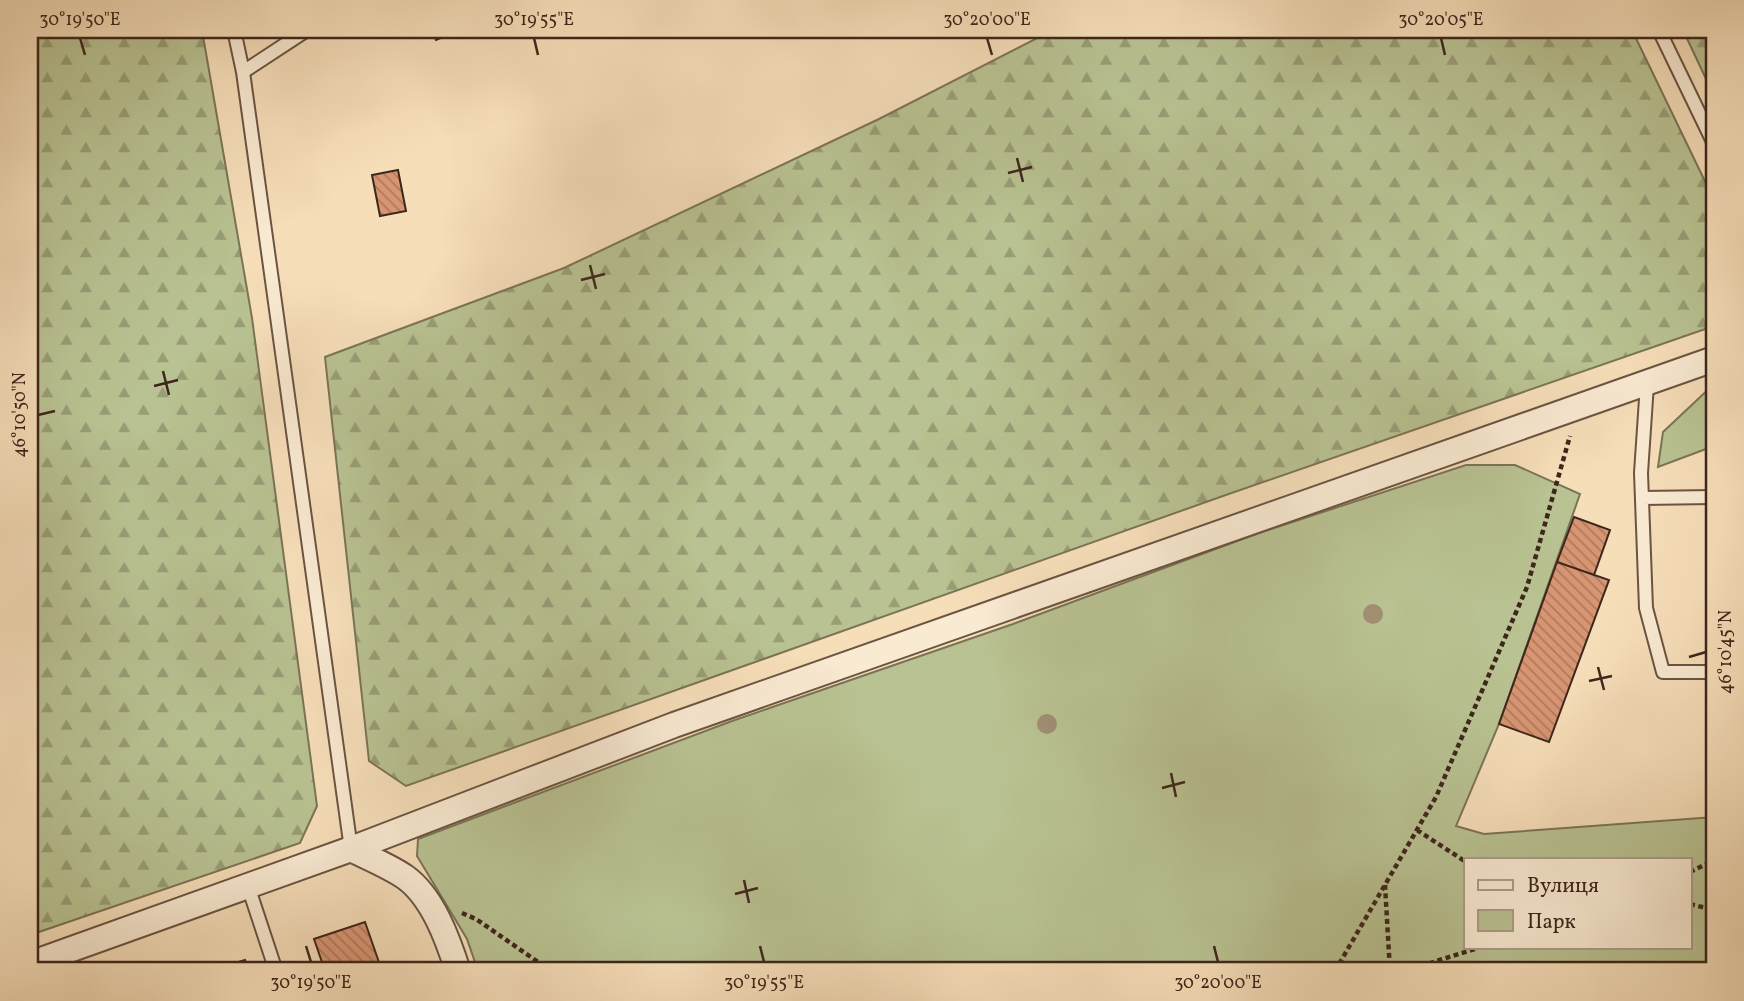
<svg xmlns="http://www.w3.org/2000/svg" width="1744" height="1001" viewBox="0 0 1744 1001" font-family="Vollkorn,serif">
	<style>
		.green { fill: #b9c292; stroke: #7b7456; stroke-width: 2; fill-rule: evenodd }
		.forest { fill: url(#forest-firs); stroke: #7b7456; stroke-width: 2 }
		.building { fill: url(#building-back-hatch); stroke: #3d261b; stroke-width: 2 }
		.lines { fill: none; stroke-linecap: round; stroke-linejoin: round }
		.lane-casing { stroke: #6b5442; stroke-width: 16 }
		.street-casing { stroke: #6b5442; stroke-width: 28 }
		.path { stroke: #3d261b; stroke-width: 4.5; stroke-dasharray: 5 3.5; stroke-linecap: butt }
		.lane { stroke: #f9ead2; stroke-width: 12 }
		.street { stroke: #f9ead2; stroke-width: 24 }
		.tree { fill: #a18e73 }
		.ticks { fill: none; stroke: #3d261b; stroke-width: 2.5 }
		.neatline { fill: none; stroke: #3d261b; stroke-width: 2.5 }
		.ticks-label { font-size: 18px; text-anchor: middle; fill: #3d261b }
	</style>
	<defs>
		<pattern id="forest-firs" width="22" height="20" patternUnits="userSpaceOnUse" patternTransform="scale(1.75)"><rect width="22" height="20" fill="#b9c292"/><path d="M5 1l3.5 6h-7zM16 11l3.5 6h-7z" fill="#989d76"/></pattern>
		<pattern id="building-back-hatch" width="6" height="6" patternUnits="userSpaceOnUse" patternTransform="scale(1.75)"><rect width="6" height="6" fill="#d79572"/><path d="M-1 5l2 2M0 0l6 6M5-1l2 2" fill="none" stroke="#b0795d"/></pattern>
	</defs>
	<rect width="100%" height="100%" fill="#f6deb9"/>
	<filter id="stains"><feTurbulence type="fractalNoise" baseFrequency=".00286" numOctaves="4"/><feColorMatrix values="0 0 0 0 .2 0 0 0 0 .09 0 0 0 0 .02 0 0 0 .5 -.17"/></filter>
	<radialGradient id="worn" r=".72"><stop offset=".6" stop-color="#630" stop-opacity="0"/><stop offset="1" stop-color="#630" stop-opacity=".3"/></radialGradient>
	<!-- green -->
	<path class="green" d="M1714 384V446L1658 467 1663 432Z
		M1466 465H1515L1580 494 1499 724 1456 826 1484 834 1714 817V971H478L467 939 417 856 418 839 732 721 1013 624 1256 534ZM1466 859H1690V947H1466Z"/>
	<!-- forest -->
	<path class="forest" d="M30 30H202L252 318 317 806 300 843 30 935Z
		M1053 30H1632L1714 200V326L1223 496 406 786 369 761 325 357 564 268 879 119Z
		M1683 30H1714V96Z"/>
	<!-- building -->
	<path class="building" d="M432 30H460L436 40Z
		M398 170 406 211 380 216 372 175Z
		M1574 517 1610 530 1594 575 1557 562Z
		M1557 562 1609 580 1549 742 1499 724Z
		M365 922 382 971H325L314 939Z
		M245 960 249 971H209Z"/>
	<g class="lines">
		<defs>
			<path id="lane" d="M234 30 243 72 351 849
				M1659 30 1714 144
				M243 72 307 30
				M1647 384 1641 473 1646 608 1663 672H1714
				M1642 498 1714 497
				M248 886 276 971"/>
			<path id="street" d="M351 849C369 858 389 866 405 877 433 897 448 940 458 971
				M30 964 351 849 674 725 1714 359"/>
		</defs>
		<!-- lane casing -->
		<use href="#lane" class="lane-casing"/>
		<!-- street casing -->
		<use href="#street" class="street-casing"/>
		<!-- path -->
		<path class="path" d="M1417 830 1466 862
			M1690 872 1714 860
			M1385 885 1390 971
			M1690 904 1714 910
			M462 913 476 919 551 971
			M1335 971 1436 797 1527 587 1570 436
			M1405 971 1481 947"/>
		<!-- lane -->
		<use href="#lane" class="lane"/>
		<!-- street -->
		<use href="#street" class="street"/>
	</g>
	<!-- trees -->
	<g class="tree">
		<circle cx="1373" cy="614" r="10"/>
		<circle cx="1047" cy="724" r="10"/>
	</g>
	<!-- ticks -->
	<path class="ticks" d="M80 38 85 55M534 38 538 55M987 38 992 55M1441 38 1445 55M1017 158 1023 182M1008 173 1032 167M590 265 596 289M581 280 605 274M163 371 169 395M154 386 178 380M38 415 55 411M1689 657 1706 652M1598 667 1604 690M1589 681 1612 676M1171 773 1176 797M1162 788 1185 782M744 880 749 903M735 894 758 888M306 946 311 962M760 946 764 962M1214 946 1218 962"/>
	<!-- margin -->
	<rect width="1744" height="1001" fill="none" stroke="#f6deb9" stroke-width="77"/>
	<!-- legend -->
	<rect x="1464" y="858" width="228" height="91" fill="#f9ead2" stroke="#ae9c89" stroke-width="2"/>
	<rect x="1478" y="880" width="35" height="10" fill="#f9ead2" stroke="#ae9c89" stroke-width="2"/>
	<text x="1527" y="892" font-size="21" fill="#3d261b">Вулиця</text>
	<rect x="1478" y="910" width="35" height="21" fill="#b9c292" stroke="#ae9c89" stroke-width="2"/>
	<text x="1527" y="928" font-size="21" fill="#3d261b">Парк</text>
	<rect x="38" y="38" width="1668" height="924" class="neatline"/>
	<g class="ticks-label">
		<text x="80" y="25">30°19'50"E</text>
		<text x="534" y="25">30°19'55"E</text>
		<text x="987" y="25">30°20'00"E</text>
		<text x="1441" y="25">30°20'05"E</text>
		<text transform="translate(19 415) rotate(-90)" y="6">46°10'50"N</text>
		<text transform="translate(1725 652) rotate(-90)" y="6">46°10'45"N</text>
		<text x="311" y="988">30°19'50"E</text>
		<text x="764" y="988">30°19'55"E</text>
		<text x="1218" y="988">30°20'00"E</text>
	</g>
	<rect width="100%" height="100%" filter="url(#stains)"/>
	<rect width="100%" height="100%" fill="url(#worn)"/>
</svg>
